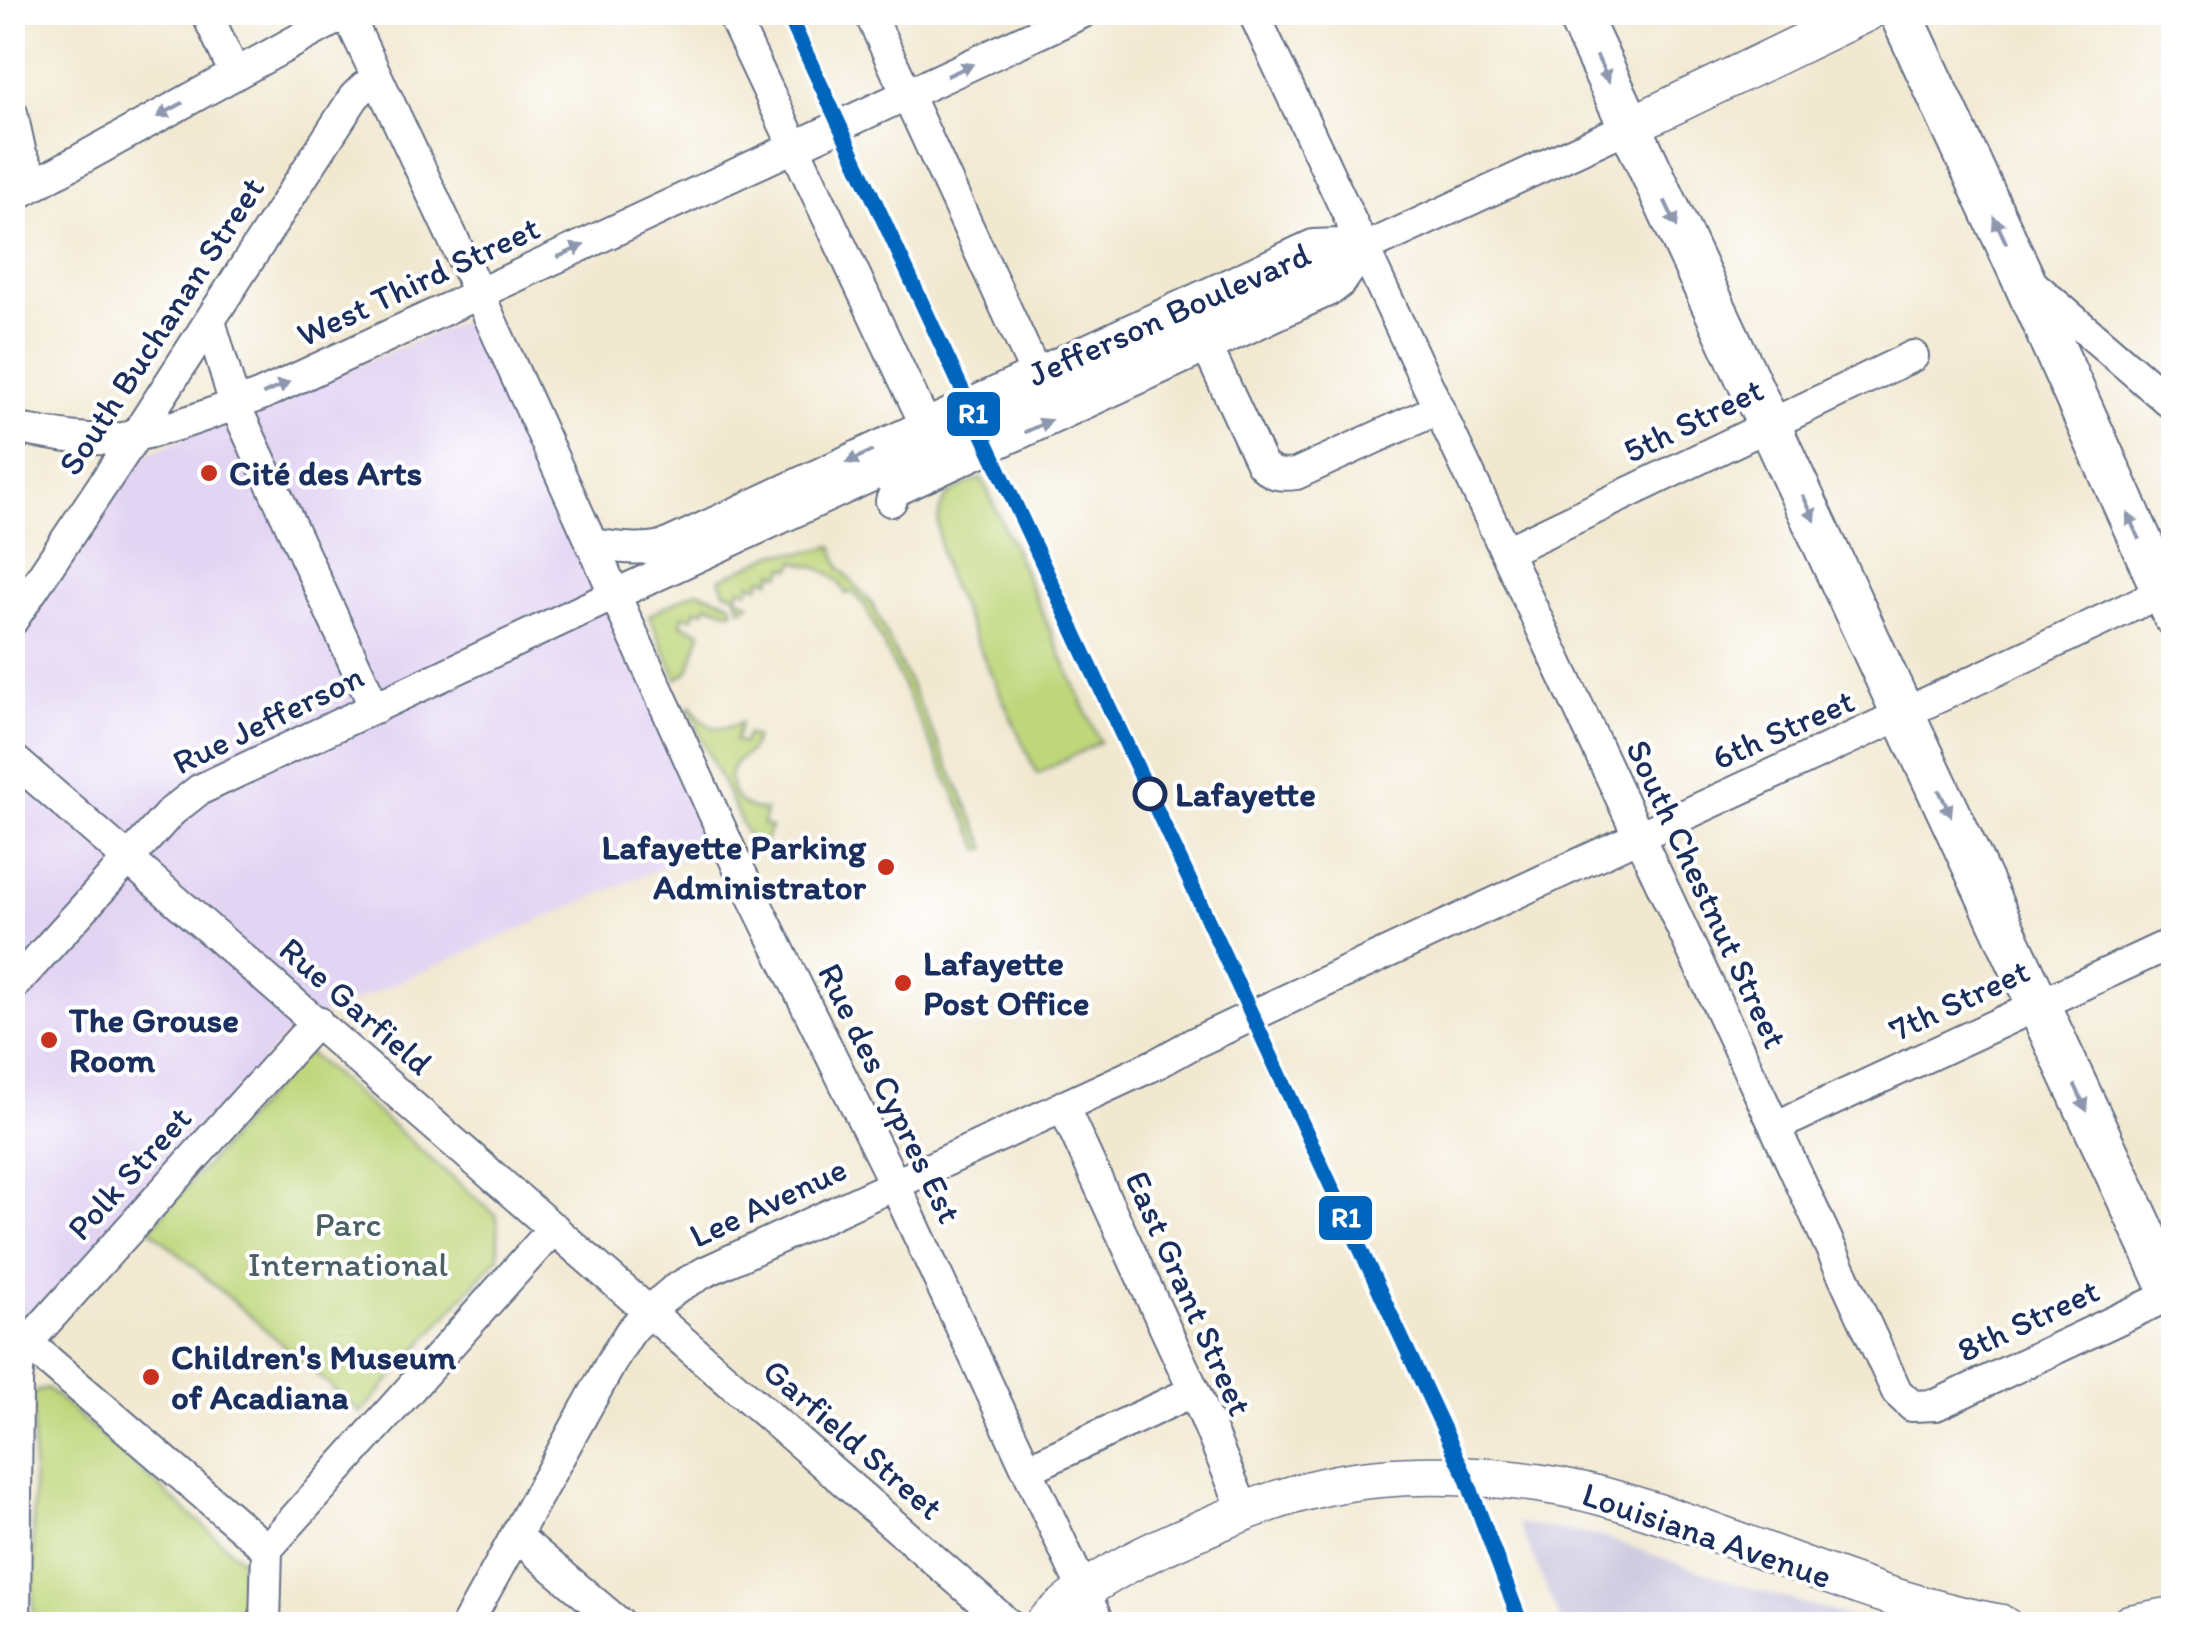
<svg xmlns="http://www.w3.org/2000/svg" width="2186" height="1637" viewBox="0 0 2186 1637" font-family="Itim,sans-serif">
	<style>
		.built { fill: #e2d4f3 }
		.industrial { fill: #c5c0da }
		.green { fill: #bfd67a; stroke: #6d826c; stroke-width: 2.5 }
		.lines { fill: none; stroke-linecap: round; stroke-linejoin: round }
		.minor-casing { stroke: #667086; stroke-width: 34 }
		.major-casing { stroke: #667086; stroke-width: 41 }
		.highway-casing { stroke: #667086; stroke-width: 46 }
		.minor { stroke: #fff; stroke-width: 30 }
		.major { stroke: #fff; stroke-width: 38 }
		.highway { stroke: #fff; stroke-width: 42 }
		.rail-1-casing { stroke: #fff; stroke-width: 22 }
		.rail-1 { stroke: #0065bd; stroke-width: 15 }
		.oneway { fill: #8d97ae }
		.poi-dot { fill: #c8321e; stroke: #fff; stroke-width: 4 }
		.stop-dot { fill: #fff; stroke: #1b2f5e; stroke-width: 5 }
		.labels { text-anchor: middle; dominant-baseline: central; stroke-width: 8; stroke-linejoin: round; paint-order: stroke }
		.street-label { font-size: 35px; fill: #1b2f5e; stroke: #fff }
		.poi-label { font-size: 35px; font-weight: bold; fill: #1b2f5e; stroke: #fff; text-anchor: start }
		.stop-label { font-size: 35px; font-weight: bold; fill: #1b2f5e; stroke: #fff; text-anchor: start }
		.park-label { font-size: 35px; fill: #4c6166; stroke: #fff }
		.line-badge { stroke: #fff; stroke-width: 4 }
		.badge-label { font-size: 28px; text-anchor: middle; font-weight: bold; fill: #fff }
	</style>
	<rect width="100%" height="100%" fill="#fff"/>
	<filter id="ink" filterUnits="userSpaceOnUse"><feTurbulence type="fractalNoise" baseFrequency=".01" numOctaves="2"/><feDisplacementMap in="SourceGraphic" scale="20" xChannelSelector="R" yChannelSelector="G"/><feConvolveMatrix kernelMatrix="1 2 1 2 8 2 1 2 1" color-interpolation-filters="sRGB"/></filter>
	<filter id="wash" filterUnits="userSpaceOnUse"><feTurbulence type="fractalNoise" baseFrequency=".0048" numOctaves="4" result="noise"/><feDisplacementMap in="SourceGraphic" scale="40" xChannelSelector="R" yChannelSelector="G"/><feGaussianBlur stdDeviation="2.25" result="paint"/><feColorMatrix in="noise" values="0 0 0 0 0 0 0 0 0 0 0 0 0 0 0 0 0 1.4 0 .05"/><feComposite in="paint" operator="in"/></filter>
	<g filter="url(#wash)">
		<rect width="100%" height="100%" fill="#f1e8d0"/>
		<!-- built -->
		<path class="built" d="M472 318 722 841 291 1029 13 1346V648L142 456Z"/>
		<!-- industrial -->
		<path class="industrial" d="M1518 1523 1599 1536 1753 1589 1875 1624H1562Z"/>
		<!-- green -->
		<path class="green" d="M982 478 1100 742 1037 774 946 575C941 551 928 508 953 492 961 486 972 482 982 478Z
			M833 546 840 568 872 604 987 848 981 850 865 606 853 592 846 594C835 570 819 569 795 561L792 569 785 567 781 575 774 572 771 580 762 578 759 586 751 583 748 591 740 588 737 597 750 604 741 609 735 594 725 591 720 579 777 553H803Z
			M697 591 730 602 734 611 731 612 707 604 704 611 696 609 693 617 683 615 681 624 701 632 689 671 677 679 649 615Z
			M689 706H692C705 729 716 733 741 723L735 741 743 744 747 734 755 737C753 742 753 748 749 752 746 756 740 758 736 762 728 773 728 788 737 799 745 808 755 811 766 810L763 825 771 828 763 844 751 843 698 731 697 723Z
			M306 1051 497 1216 499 1256 361 1413 150 1229Z
			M47 1388 242 1560 241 1624H33V1393Z"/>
	</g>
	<g filter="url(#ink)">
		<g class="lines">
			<defs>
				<path id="minor" d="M206 12 235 74
					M731 12 926 426
					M869 12 1036 374
					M1253 12 1775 1127 1897 1392 1912 1406 1936 1405 2174 1293
					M347 13 479 294 738 867 894 1183 1099 1624
					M12 113 21 154 37 184
					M12 197 348 12
					M2030 282 2174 406
					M210 321 235 405 375 708
					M1207 347 1261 463C1271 475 1280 476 1296 474L1438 409
					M12 428C46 433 79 441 113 439 159 435 217 411 261 395L1084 12
					M891 501 895 491 1332 289 1341 282 1362 252
					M591 544C617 547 640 552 666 545L1313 245 1339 244 1363 250
					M1507 551 1913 356
					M12 621 136 435 354 97 364 87 378 79
					M12 758 1008 1624
					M12 987 171 812 199 790 614 595 1630 126
					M1063 1106 1194 1391 1244 1511
					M1775 1127 2174 942
					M15 1332 267 1549
					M1028 1469 1194 1391
					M516 1536 620 1624
					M15 1624 17 1383 19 1361 27 1343 317 1021
					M265 1624 267 1549 554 1228
					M467 1624 616 1354 630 1332 649 1311 675 1289 705 1272 1158 1063 1194 1043C1516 891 1841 745 2162 592L2174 578"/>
				<path id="major" d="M1630 126 1867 12
					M1044 1624C1092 1576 1157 1548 1219 1522 1254 1507 1291 1494 1327 1486 1409 1468 1525 1475 1605 1497 1740 1534 1864 1600 2002 1624
					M2130 1624 2174 1616"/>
				<path id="highway" d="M1577 12 2174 1297
					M1900 12 2021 274 2174 615"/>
			</defs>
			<!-- minor casing -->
			<use href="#minor" class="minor-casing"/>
			<!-- major casing -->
			<use href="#major" class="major-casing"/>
			<!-- highway casing -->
			<use href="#highway" class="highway-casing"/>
			<!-- minor -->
			<use href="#minor" class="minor"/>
			<!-- major -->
			<use href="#major" class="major"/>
			<!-- highway -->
			<use href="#highway" class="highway"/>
			<defs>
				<path id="rail-1" d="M787 12 1466 1477 1521 1624"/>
			</defs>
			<!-- rail-1 casing -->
			<use href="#rail-1" class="rail-1-casing"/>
			<!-- rail-1 -->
			<use href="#rail-1" class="rail-1"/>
		</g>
		<!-- one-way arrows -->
		<defs><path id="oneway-solid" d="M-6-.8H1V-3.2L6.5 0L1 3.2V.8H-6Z" transform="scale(2.5)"/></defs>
		<g class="oneway">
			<use href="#oneway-solid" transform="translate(1603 69) rotate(65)"/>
			<use href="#oneway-solid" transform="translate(960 70) rotate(-25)"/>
			<use href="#oneway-solid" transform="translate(170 110) rotate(151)"/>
			<use href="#oneway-solid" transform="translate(1671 214) rotate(65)"/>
			<use href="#oneway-solid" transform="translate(2000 230) rotate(-115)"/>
			<use href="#oneway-solid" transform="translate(571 251) rotate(-25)"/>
			<use href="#oneway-solid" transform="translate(276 388) rotate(-25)"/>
			<use href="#oneway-solid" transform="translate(1038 426) rotate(-25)"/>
			<use href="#oneway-solid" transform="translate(859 457) rotate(155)"/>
			<use href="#oneway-solid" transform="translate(1809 508) rotate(65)"/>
			<use href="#oneway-solid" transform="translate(2133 526) rotate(-114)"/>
			<use href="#oneway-solid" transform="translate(1945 803) rotate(65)"/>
			<use href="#oneway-solid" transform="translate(2081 1098) rotate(65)"/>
		</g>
	</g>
	<!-- markers -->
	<g class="poi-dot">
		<circle cx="209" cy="473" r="10"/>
		<circle cx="886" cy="867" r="10"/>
		<circle cx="903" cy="983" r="10"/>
		<circle cx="49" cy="1040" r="10"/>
		<circle cx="151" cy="1377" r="10"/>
	</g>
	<circle class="stop-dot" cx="1150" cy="794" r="15"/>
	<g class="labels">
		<!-- street labels -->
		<g class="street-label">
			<text transform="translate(418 281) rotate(-25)">West Third Street</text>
			<text transform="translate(1169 314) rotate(-24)">Jefferson Boulevard</text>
			<text transform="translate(161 326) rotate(-57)">South Buchanan Street</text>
			<text transform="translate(1693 420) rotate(-26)">5th Street</text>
			<text transform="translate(268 719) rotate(-26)">Rue Jefferson</text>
			<text transform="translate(1783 729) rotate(-24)">6th Street</text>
			<text transform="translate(1707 894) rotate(65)">South Chestnut Street</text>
			<text transform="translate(1959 1000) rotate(-25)">7th Street</text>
			<text transform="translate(356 1006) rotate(41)">Rue Garfield</text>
			<text transform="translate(890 1093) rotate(64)">Rue des Cypres Est</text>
			<text transform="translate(129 1173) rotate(-48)">Polk Street</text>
			<text transform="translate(768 1202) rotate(-25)">Lee Avenue</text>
			<text transform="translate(1189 1293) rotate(66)">East Grant Street</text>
			<text transform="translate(2028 1320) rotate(-25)">8th Street</text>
			<text transform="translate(853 1439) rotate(41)">Garfield Street</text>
			<text transform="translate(1707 1535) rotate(19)">Louisiana Avenue</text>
		</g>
		<!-- poi labels -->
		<g class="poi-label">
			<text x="229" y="473">Cité des Arts</text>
			<text x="866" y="847" text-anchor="end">Lafayette Parking<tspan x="866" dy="40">Administrator</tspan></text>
			<text x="923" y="963">Lafayette<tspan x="923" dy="40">Post Office</tspan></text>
			<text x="69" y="1020">The Grouse<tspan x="69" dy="40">Room</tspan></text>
			<text x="171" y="1357">Children's Museum<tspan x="171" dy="40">of Acadiana</tspan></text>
		</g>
		<!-- stop labels -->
		<g class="stop-label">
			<text x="1175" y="794">Lafayette</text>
		</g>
		<!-- park labels -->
		<g class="park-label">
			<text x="348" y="1224">Parc<tspan x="348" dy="40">International</tspan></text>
		</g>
	</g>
	<g class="line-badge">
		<rect x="945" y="390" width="57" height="48" rx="10" fill="#0065bd"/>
		<rect x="1317" y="1194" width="57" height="48" rx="10" fill="#0065bd"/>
	</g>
	<g class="badge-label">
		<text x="973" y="423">R1</text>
		<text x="1346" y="1227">R1</text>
	</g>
	<!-- margin -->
	<rect width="2186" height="1637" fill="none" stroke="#fff" stroke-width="50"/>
</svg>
